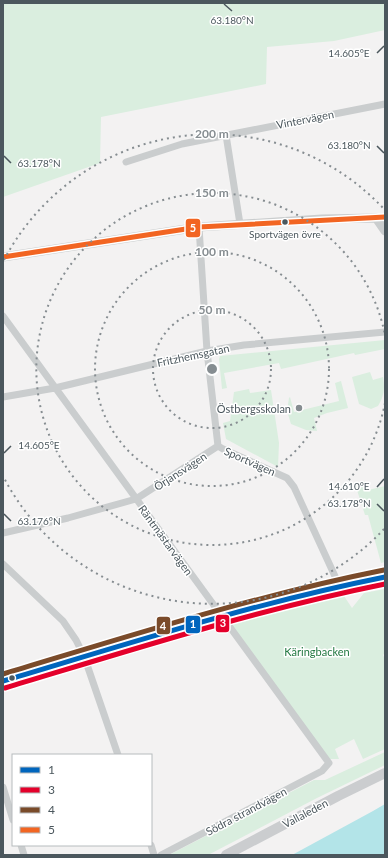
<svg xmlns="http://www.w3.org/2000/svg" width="388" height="858" viewBox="0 0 388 858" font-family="Lato,sans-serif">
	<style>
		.green { fill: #daeedf }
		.water { fill: #b3e4e8 }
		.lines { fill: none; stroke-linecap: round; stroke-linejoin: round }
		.minor { stroke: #cacdce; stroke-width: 7 }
		.tertiary { stroke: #cacdce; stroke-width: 9 }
		.secondary { stroke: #cbcdcf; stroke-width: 10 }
		.bus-1-casing { stroke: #fff; stroke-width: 8 }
		.bus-2-casing { stroke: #fff; stroke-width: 8 }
		.bus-3-casing { stroke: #fff; stroke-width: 8 }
		.bus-4-casing { stroke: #fff; stroke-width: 8 }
		.bus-1 { stroke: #0065bd; stroke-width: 5 }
		.bus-2 { stroke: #e4002b; stroke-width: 5 }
		.bus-3 { stroke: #7a4b2a; stroke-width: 5 }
		.bus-4 { stroke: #f26522; stroke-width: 5 }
		.ticks { fill: none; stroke: #4b575d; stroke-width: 1.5 }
		.ring { fill: none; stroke: #868d91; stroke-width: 2; stroke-dasharray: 2 4 }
		.bus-dot { fill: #4b575d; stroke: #fff; stroke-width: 1.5 }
		.poi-dot { fill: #868d91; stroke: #fff; stroke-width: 1.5 }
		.labels { text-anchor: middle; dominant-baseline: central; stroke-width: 3; stroke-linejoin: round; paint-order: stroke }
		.bus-label { font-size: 10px; fill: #4b575d; stroke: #fff }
		.street-label { font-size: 11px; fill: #4b575d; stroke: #fff }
		.poi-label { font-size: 11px; fill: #4b575d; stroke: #fff; text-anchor: end }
		.park-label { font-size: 11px; fill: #227841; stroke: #fff }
		.ticks-label { font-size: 10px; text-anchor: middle; fill: #4b575d; stroke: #fff; stroke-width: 3; stroke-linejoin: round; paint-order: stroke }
		.centre { fill: #868d91; stroke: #fff; stroke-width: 2 }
		.ring-label { font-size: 12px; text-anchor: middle; font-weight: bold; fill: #868d91; stroke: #fff; stroke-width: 3; stroke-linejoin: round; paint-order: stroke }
		.line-badge { stroke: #fff; stroke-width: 1.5 }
		.badge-label { font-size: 11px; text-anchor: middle; font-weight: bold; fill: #fff }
	</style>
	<rect width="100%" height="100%" fill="#f3f2f2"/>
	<!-- green -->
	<path class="green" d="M3 3H385V30L334 41 267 47 266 84 101 117 100 163 3 197Z
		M385 340V349L355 355 354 353 281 369 279 363 224 373 227 388 222 389 219 359 220 356Z
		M370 372 373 380 383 377C385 389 384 396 378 406L371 409 359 404 352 377Z
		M341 381 348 408 327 413 314 418 317 431 306 430 291 424 287 411 289 398 290 397 294 412 339 401 335 383Z
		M249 389 250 393 271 390 279 443 278 467 226 439 223 423 230 421 234 392Z
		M365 481 368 490 385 486V562L381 563 368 515H365L355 484Z
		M385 589V653L383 655 385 659V749L363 759 354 739 335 749 339 759H328L227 619 340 590 352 608 364 593Z
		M385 752V765L317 798 208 855H169L314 780H325Z"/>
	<!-- water -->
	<path class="water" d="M385 804V855H292L373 811Z"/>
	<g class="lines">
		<!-- minor -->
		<path class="minor" d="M226 135 240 224
			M126 162 182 144 385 104
			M376 218 385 217
			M199 227 207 351 218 446 223 449 287 478 294 487 339 585
			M3 316 329 763 322 771 161 855
			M3 397 55 388 207 351 244 345 385 332
			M3 533 68 518 136 499 218 446
			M3 564 63 621 76 640 84 656 118 755
			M3 787 13 820
			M21 845 24 855
			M151 845 154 855"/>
		<!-- tertiary -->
		<path class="tertiary" d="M3 257 199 227 322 219 376 218 385 231
			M3 681C130 644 255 600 385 577"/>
		<!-- secondary -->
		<path class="secondary" d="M226 855 338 796 385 773"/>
		<defs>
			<path id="bus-1" d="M3 681C130 643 255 603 385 577"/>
			<path id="bus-2" d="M5 688C131 650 256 610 385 584"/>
			<path id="bus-3" d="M3 674C129 636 254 596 384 570"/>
			<path id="bus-4" d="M3 257 199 227 385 217"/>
		</defs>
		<!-- bus-1 casing -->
		<use href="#bus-1" class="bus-1-casing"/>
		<!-- bus-2 casing -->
		<use href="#bus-2" class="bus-2-casing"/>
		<!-- bus-3 casing -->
		<use href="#bus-3" class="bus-3-casing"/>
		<!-- bus-4 casing -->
		<use href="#bus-4" class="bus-4-casing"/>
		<!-- bus-1 -->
		<use href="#bus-1" class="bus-1"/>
		<!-- bus-2 -->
		<use href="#bus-2" class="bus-2"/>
		<!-- bus-3 -->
		<use href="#bus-3" class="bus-3"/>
		<!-- bus-4 -->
		<use href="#bus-4" class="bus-4"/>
	</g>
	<!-- ticks -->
	<path class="ticks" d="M224 4 232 11M377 53 384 46M377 146 384 153M4 156 11 163M4 453 11 446M377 487 384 479M377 504 384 511M4 514 11 521"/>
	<!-- distance rings -->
	<g class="ring">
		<circle cx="212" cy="369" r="59"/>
		<circle cx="212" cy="369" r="117"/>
		<path d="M385 403A176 176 0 1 1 385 335"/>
		<path d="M384 529A235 235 0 0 1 4 478M4 260A235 235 0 0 1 384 209"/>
	</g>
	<!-- markers -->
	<g class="bus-dot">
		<circle cx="285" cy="222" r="3.5"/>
		<circle cx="12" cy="678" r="3.5"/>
	</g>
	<circle class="poi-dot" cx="299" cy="408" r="4"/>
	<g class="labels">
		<!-- bus labels -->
		<g class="bus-label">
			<text x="285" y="234">Sportvägen övre</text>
		</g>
		<!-- street labels -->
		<g class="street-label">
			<text transform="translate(305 119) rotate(-11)">Vintervägen</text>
			<text transform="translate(193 355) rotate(-12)">Fritzhemsgatan</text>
			<text transform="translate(250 461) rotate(24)">Sportvägen</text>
			<text transform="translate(180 471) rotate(-33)">Örjansvägen</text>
			<text transform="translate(166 540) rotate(54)">Räntmästarvägen</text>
			<text transform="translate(246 811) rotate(-28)">Södra strandvägen</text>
			<text transform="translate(305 813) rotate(-28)">Vallaleden</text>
		</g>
		<!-- poi labels -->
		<g class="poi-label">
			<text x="291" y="408">Östbergsskolan</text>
		</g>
		<!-- park labels -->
		<g class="park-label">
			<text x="317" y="651">Käringbacken</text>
		</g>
	</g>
	<g class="ticks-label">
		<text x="232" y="24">63.180°N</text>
		<text x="349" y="57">14.605°E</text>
		<text x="349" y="149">63.180°N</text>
		<text x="39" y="167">63.178°N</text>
		<text x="39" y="449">14.605°E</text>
		<text x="349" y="490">14.610°E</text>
		<text x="349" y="507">63.178°N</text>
		<text x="39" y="525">63.176°N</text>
	</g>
	<circle cx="212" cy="369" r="6" class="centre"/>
	<g class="ring-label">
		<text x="212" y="138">200 m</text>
		<text x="212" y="197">150 m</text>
		<text x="212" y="256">100 m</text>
		<text x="212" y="314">50 m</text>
	</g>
	<g class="line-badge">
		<rect x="185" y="218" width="16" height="20" rx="4" fill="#f26522"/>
		<rect x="215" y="614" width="15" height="19" rx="4" fill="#e4002b"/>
		<rect x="185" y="615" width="16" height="19" rx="4" fill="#0065bd"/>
		<rect x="156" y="616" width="15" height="19" rx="4" fill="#7a4b2a"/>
	</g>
	<g class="badge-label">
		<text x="193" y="232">5</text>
		<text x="223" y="627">3</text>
		<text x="193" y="628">1</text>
		<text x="163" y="630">4</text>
	</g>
	<!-- border -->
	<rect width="388" height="858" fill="none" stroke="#4b575d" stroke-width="8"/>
	<!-- legend -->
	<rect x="12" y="754" width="140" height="92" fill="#ffffff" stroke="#b7bcbe"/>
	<rect x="20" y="767" width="20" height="6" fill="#0065bd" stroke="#b7bcbe"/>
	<text x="48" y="774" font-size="12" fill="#4b575d">1</text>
	<rect x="20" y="787" width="20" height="6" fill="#e4002b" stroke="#b7bcbe"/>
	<text x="48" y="794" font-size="12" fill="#4b575d">3</text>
	<rect x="20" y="807" width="20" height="6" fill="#7a4b2a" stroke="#b7bcbe"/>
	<text x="48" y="814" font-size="12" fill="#4b575d">4</text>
	<rect x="20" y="827" width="20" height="6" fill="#f26522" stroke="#b7bcbe"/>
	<text x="48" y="834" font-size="12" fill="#4b575d">5</text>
</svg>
